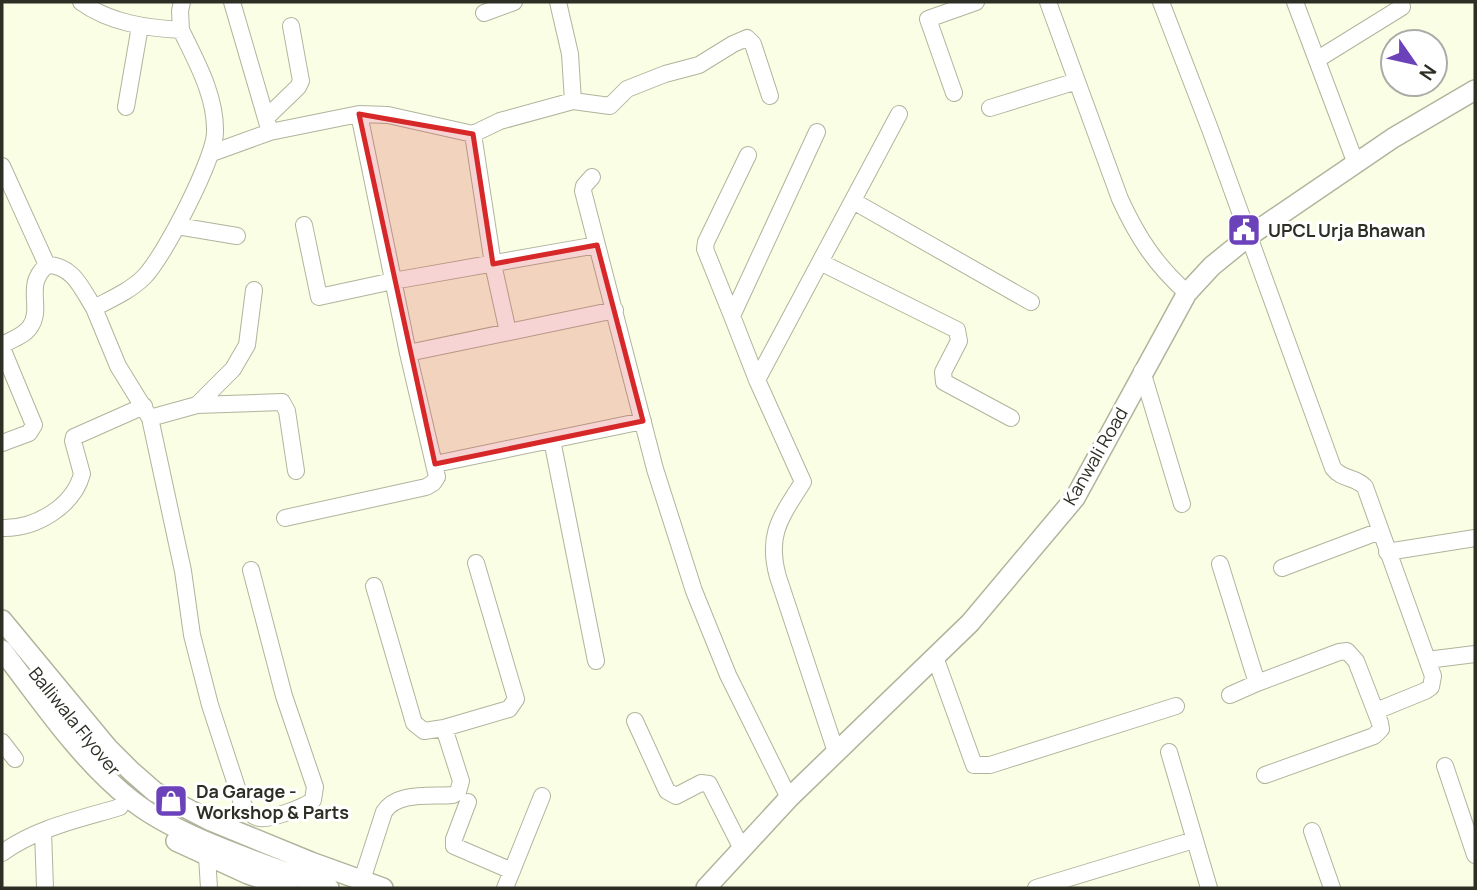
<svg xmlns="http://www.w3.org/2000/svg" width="1477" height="890" viewBox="0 0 1477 890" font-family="Manrope,sans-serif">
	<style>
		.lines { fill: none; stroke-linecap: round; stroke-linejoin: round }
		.minor-casing { stroke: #b0b49c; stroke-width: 18 }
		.tertiary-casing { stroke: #b0b49c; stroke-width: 22 }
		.minor { stroke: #fff; stroke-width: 16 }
		.tertiary { stroke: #fff; stroke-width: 19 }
		.marked { fill: #d62828; fill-opacity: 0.2; stroke: #d62828; stroke-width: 5; stroke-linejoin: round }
		.labels { text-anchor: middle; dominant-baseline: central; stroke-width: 6; stroke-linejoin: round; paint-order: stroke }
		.poi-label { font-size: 18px; font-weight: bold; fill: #2d2f25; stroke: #fff; text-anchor: start }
		.street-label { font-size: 18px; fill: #2d2f25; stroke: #fff }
	</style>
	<rect width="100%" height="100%" fill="#f9fee4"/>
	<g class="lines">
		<defs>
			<path id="minor" d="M81 2C110 23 147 28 181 30 196 61 216 96 215 132 215 158 164 257 144 277 130 291 111 299 94 308L118 366 150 418 183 571 192 635 210 705 242 803C246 810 251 816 259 818 270 820 305 807 313 800L315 787 284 696 251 570
				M232 2 270 132
				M1048 2 1120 199C1138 238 1155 264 1187 293
				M1161 2 1210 129 1333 468C1342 480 1355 476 1365 487L1433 676 1431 687 1425 691 1376 711
				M1295 2 1356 164
				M484 13 514 2
				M181 30 180 11 182 2
				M1318 59 1402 7
				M954 93 928 19 976 2
				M573 101 610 106 627 89 665 74 699 65 733 44 747 38 753 44 770 96
				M126 107 140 26
				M990 108 1077 81
				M267 117 298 87 301 81 291 26
				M817 132 732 316 757 380 803 482C781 517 766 534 778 577L836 752
				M473 134 493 264 508 332
				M212 153 270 132 359 114 388 115 473 134 500 121 573 101 570 54 558 2
				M2 166 47 265
				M592 177 584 186 583 191 655 469 694 591 728 675 789 798
				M853 201 1031 302
				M304 225 319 297 393 281 597 245
				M177 226 237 236
				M820 262 957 330 959 341 943 372 944 382 1011 418
				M732 316 705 249 706 242 748 155
				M2 345C11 340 24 336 30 327 44 307 23 286 47 265 73 265 82 289 94 308
				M2 348 34 425 29 433 2 443
				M408 353 615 310
				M1142 371 1182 504
				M757 380 899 114
				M197 405 282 402 287 411 296 471
				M150 418 197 405 233 369 247 345 254 290
				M552 440 596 661
				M435 464 643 421
				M285 518 426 487 433 483 437 477 408 353 359 114
				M2 528C35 529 73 507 82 474L73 441 74 437 144 406
				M1387 552 1475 538
				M1220 564 1257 683 1339 652 1347 651 1356 661 1380 723 1381 729 1374 736 1265 775
				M1282 568 1380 531
				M374 586 414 723 424 731 444 728
				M935 657 974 765H990L1176 706
				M1427 660 1475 654
				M1230 695 1257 683
				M635 721 667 791 676 796 701 783 709 784 742 849
				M2 742 15 759
				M1169 752 1209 888
				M1445 766 1475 855
				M468 802 454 839V846L512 871
				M43 831 45 888
				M1312 831 1332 888
				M2 853C36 828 80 819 120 807
				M207 856 209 888
				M362 880 384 812C397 791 431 797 453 795L458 792 461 781 444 728 509 709 516 699 476 563
				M505 888 542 796
				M1036 888 1194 840"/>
			<path id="tertiary" d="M2 620 108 748 131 771 155 792 211 821 311 862 383 888
				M2 650C42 702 79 758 130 799 179 839 270 865 329 888
				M176 841 248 874 288 888
				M706 888 789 798 970 623 1075 498 1187 293 1212 266 1249 236 1393 138 1475 90"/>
		</defs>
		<!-- minor casing -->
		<use href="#minor" class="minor-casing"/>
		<!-- tertiary casing -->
		<use href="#tertiary" class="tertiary-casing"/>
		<!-- minor -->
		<use href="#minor" class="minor"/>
		<!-- tertiary -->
		<use href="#tertiary" class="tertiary"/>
	</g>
	<!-- marked area -->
	<path class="marked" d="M359 114 473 134 493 264 597 245 643 421 435 464Z"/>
	<!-- icons -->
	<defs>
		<symbol id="civic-square" viewBox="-11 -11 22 22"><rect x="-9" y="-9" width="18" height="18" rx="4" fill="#6c42ba" stroke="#fff"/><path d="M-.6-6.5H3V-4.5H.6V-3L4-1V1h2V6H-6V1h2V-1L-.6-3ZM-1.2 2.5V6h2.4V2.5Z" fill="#fff"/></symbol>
		<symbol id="shop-square" viewBox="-11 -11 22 22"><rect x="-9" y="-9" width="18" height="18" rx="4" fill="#6c42ba" stroke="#fff"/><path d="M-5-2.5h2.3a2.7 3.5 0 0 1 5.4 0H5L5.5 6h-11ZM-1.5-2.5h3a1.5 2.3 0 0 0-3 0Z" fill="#fff"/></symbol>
	</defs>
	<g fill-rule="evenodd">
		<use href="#civic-square" x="1225" y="211" width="38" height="38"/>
		<use href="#shop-square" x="152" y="782" width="38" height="38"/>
	</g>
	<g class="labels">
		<!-- poi labels -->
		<g class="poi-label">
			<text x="1268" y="230">UPCL Urja Bhawan</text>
			<text x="196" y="791">Da Garage -<tspan x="196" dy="21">Workshop &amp; Parts</tspan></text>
		</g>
		<!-- street labels -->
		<g class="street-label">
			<text transform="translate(1095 456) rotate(-60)">Kanwali Road</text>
			<text transform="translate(75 721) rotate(51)">Balliwala Flyover</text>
		</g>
	</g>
	<!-- border -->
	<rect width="1477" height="890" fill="none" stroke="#2d2f25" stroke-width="7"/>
	<!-- north arrow -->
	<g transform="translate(1414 63) rotate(124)"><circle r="33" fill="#ffffff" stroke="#abaca8" stroke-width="2"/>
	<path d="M0-5L12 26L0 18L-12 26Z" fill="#6c42ba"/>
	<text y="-10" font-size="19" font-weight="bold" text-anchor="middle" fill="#2d2f25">N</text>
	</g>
</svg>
